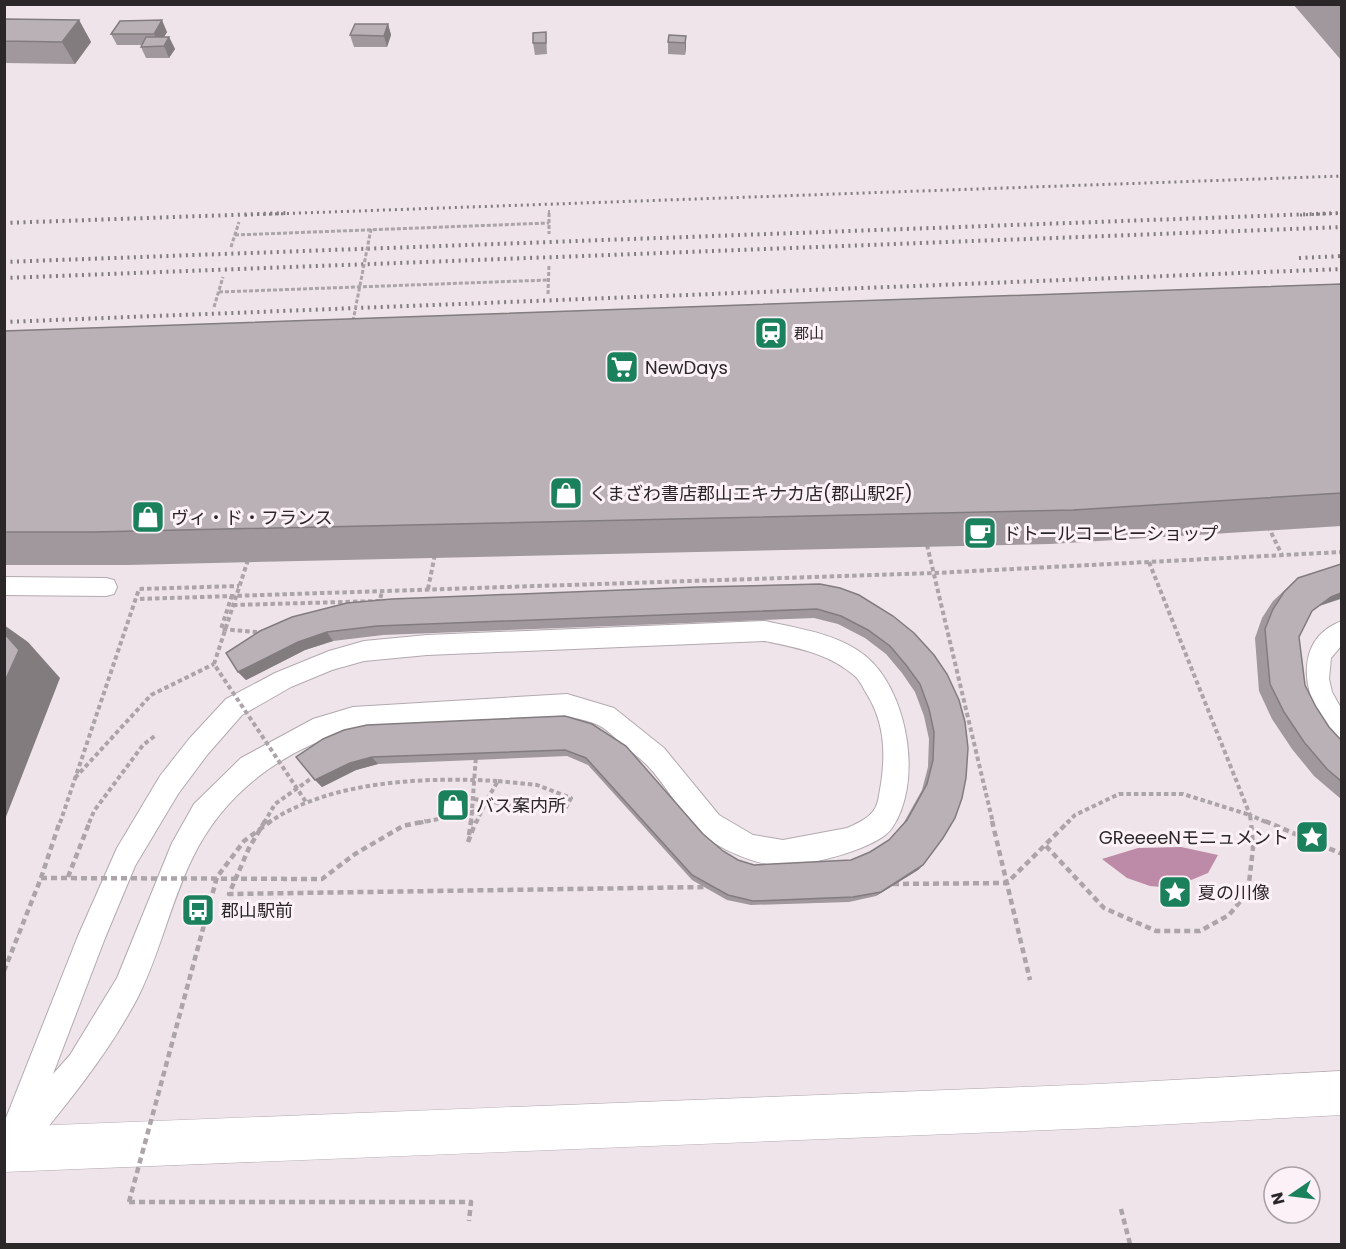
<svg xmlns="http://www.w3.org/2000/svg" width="1346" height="1249" viewBox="0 0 1346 1249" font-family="Poppins,'Noto Sans JP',sans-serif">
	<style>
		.water { fill: #bd8ba8 }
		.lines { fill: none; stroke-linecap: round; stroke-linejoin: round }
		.lane-casing { stroke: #b3a9af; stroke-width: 2 }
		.secondary-casing { stroke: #b3a9af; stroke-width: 1 }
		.path-far3 { stroke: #aca4a8; stroke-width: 2; stroke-dasharray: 3 2; stroke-linecap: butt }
		.path-far2 { stroke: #aca4a8; stroke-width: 3; stroke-dasharray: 4 2; stroke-linecap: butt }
		.path-far1 { stroke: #aca4a8; stroke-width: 4; stroke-dasharray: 4.5 3; stroke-linecap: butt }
		.path { stroke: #aca4a8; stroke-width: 4.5; stroke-dasharray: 6 4; stroke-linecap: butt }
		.lane { fill: #fff; fill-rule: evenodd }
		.secondary { fill: #fff; fill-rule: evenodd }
		.rail-far1 { stroke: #837c80; stroke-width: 3; stroke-dasharray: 2 4; stroke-linecap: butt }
		.rail { stroke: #837c80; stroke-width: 4; stroke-dasharray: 2 4.5; stroke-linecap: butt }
		.path-bridge-far2 { stroke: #aca4a8; stroke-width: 3; stroke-dasharray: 4 2; stroke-linecap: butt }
		.path-bridge-far1 { stroke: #aca4a8; stroke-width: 4; stroke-dasharray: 4.5 3; stroke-linecap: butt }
		.path-bridge { stroke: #aca4a8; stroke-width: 4.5; stroke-dasharray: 6 4; stroke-linecap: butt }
		.wall { fill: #a0989d }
		.shaded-wall { fill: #827c7f }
		.building { fill: #bab1b6; stroke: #827c7f; stroke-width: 1.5 }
		.labels { text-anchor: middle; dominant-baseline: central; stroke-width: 6; stroke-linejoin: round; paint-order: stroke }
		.far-poi-label { font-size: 15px; fill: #2b2729; stroke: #fbf1f7; text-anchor: start }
		.poi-label { font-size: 18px; fill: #2b2729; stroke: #fbf1f7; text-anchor: start }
	</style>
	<rect width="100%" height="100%" fill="#eee4e9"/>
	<!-- water -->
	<path class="water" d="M1181 847 1218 855 1208 873 1172 888 1150 886 1127 878 1102 859 1138 848Z"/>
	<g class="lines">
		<defs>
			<path id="lane" d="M4 577 106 578 114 580 117 587 114 594 106 596 4 595Z
				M765 621C801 629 847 635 873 663 909 701 922 784 892 828 878 849 807 866 783 866 759 866 717 849 700 832 680 812 666 785 647 765 639 757 630 751 622 744 615 738 606 728 598 725 588 720 577 719 567 716L353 729C283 750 224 792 192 859 170 904 160 954 137 999 105 1059 63 1109 20 1161L9 1165 4 1163V1123L78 936 117 848 160 776 189 739 226 699 275 673 329 651 364 641 427 635ZM765 641C798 648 828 653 855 676 859 680 862 685 865 691 884 720 886 750 881 784 879 793 879 803 874 810 868 819 856 824 847 828L783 840 753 835 719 815 664 748 614 708 567 694 353 707 313 719 241 758 194 804 172 843 117 978 70 1055 53 1074 105 938 135 866 178 794 207 755 242 715 291 687 332 670 364 661 427 655Z
				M1342 621V645L1331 658 1329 679 1332 692 1342 710V741C1330 737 1326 728 1320 717 1301 684 1298 637 1342 621Z"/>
			<path id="secondary" d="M1342 1071V1115L1098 1128 4 1172V1127L1098 1084Z"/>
		</defs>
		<!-- lane casing -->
		<use href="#lane" class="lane-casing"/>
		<!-- secondary casing -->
		<use href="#secondary" class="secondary-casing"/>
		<!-- path-far3 -->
		<path class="path-far3" d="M549 210V215"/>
		<!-- path-far2 -->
		<path class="path-far2" d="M549 213V234
			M235 235 549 223
			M231 247 239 222
			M219 292 548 280
			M548 294 549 265
			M214 307 223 277"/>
		<!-- path-far1 -->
		<path class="path-far1" d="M1268 526 1282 555
			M927 545 993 823
			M1149 562 1250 815 1268 823
			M428 589 435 554
			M232 595 221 629 257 632
			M140 599 935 573 1342 552
			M233 605 380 601 382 590
			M75 778 151 695 214 664
			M498 781 537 785 571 798 563 813 486 801Z
			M474 799 486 801
			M89 823 94 811 143 745 156 735
			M264 823 275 804 316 775
			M471 823 476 756
			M476 823 486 801
			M1067 823 1075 815 1119 794H1183L1250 815 1251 823"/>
		<!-- path -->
		<path class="path" d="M265 821 249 848 229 894 708 887
			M992 821 1030 980
			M1265 821 1342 854
			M469 835 471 821
			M468 842 476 821
			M1046 846 1104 908 1156 931H1200L1229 915 1248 892 1253 848 1251 821
			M68 877 90 821
			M893 884 1007 883 1069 821
			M129 1202H471L469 1221
			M1121 1209 1130 1244"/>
		<!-- lane -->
		<use href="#lane" class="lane"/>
		<!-- secondary -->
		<use href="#secondary" class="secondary"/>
		<!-- rail-far1 -->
		<path class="rail-far1" d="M245 215 1342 176
			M1300 215 1342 213"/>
		<!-- rail -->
		<path class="rail" d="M4 223 288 213
			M1299 258 1342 256
			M4 262 1341 213
			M4 278 1342 227
			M4 322 1342 269"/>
		<!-- path-bridge-far2 -->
		<path class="path-bridge-far2" d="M353 321 371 229"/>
		<!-- path-bridge-far1 -->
		<path class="path-bridge-far1" d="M248 560 214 664 306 802
			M60 823 139 589 239 586
			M268 823C330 780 426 777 498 781
			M419 823 481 810"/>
		<!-- path-bridge -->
		<path class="path-bridge" d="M41 878 322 879 355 854 403 826 426 821
			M4 971 41 878 60 821
			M129 1202 217 877 244 841 271 821"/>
	</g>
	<!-- wall -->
	<path class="wall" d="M1293 4H1341V60Z
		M4 19 79 20 91 42 75 64 4 63Z
		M388 24 391 35 387 47H354L350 35Z
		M167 32 164 37H169L175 49 169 58H146L141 47V45H117L111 34Z
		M546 32 547 54 535 55 533 43Z
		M686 36V47L685 55 668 54V42Z
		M1341 284V526L1050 544 127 565H4V331Z
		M1341 564V599L1319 606 1312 611 1299 637 1305 685 1316 707 1329 727 1341 740V799L1314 776 1292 749 1272 719 1259 691 1255 638 1262 618 1273 601 1287 588 1298 578Z
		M820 584 947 674 923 865 918 870 876 896 849 902 751 905 727 900 692 880 588 765 567 756 378 764 356 770 322 787 296 757 565 716 723 851 738 860 754 865 851 860 870 852 889 840 903 824 922 790 928 767 929 739 924 716 915 692 902 673 886 654 865 638 838 624 814 618 383 635 333 641 305 650 246 680 238 672 260 631Z"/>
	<!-- shaded-wall -->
	<path class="shaded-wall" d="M79 20 91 42 75 64 62 42Z
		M162 20 167 32 159 45 154 34Z
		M388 24 391 35 387 47 384 36Z
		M686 36V47L685 55V43Z
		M169 37 175 49 169 58 164 46Z
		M1341 593V597L1339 599 1319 606 1331 597Z
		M4 625 28 642 60 678 4 822Z
		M327 632 333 641 305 650 246 680 238 672 298 642Z
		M372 757 378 764 356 770 322 787 315 780 350 763Z
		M923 865 918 870 876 896 881 892Z"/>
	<!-- building -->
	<path class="building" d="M4 19 79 20 62 42 4 41Z
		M162 20 154 34H111L120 21Z
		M355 24H388L384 36 350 35Z
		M546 32V43H533V33Z
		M669 35 686 36 685 43 668 42Z
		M146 37H169L164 46 141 47Z
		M1341 284V493L1073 510 93 532H4V331Z
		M1341 564V593L1331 597 1312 611 1299 637 1305 685 1316 707 1329 727 1341 740V781L1327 769 1304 742 1284 712 1270 684 1265 629 1273 609 1284 592 1298 578Z
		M820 584 840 588 859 595 893 616 914 633 934 655 947 674 959 700 965 722 968 748 966 778 962 798 955 818 943 838 923 865 881 892 853 897 753 901 728 895 692 875 586 758 565 750 372 757 350 763 315 780 296 757 323 739 344 730 367 725 565 716 592 724 626 746 703 834 723 851 738 860 754 865 851 860 870 852 889 840 907 820 927 784 933 760 934 732 929 709 920 684 906 665 890 646 868 630 841 616 817 609 377 626 327 632 298 642 238 672 226 653 260 631 292 617 347 603 392 599 698 587Z
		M4 633 19 650 4 683Z"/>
	<!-- icons -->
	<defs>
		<symbol id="station-square" viewBox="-11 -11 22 22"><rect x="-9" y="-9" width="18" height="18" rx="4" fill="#1b815c" stroke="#fbf1f7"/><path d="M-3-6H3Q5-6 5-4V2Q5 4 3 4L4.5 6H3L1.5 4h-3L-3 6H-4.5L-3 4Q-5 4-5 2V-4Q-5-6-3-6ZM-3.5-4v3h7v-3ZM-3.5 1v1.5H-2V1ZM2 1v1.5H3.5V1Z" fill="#fff"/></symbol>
		<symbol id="supermarket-square" viewBox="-11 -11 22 22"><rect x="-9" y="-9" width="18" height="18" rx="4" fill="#1b815c" stroke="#fbf1f7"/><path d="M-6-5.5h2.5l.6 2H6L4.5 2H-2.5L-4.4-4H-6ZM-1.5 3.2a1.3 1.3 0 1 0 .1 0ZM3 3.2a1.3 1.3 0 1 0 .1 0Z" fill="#fff"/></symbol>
		<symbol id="shop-square" viewBox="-11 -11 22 22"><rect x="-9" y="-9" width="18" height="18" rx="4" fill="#1b815c" stroke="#fbf1f7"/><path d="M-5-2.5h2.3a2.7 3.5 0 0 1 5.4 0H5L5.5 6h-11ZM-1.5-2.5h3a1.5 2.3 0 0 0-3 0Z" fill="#fff"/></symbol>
		<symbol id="cafe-square" viewBox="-11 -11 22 22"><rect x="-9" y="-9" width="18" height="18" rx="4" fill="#1b815c" stroke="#fbf1f7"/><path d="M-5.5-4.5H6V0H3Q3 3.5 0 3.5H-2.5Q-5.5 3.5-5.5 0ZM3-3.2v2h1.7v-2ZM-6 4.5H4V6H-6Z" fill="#fff"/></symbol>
		<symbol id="sight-square" viewBox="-11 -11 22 22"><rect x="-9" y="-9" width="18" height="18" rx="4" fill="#1b815c" stroke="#fbf1f7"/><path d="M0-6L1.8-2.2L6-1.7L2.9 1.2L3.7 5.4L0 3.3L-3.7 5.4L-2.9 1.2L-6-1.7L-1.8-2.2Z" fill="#fff"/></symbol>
		<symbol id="bus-square" viewBox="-11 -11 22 22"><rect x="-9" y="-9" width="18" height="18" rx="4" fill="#1b815c" stroke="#fbf1f7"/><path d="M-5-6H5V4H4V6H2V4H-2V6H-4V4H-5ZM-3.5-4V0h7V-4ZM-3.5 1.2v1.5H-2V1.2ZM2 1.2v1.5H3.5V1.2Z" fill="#fff"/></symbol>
	</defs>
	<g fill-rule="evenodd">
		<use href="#station-square" x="752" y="314" width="38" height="38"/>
		<use href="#supermarket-square" x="603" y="348" width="38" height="38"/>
		<use href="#shop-square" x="547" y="474" width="38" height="38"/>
		<use href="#shop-square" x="129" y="498" width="38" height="38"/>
		<use href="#cafe-square" x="961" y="514" width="38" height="38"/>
		<use href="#shop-square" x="434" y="786" width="38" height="38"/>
		<use href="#sight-square" x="1293" y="818" width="38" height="38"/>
		<use href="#sight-square" x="1156" y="873" width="38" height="38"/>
		<use href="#bus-square" x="179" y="891" width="38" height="38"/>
	</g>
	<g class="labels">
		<!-- far-poi labels -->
		<g class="far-poi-label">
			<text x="794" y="333">郡山</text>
		</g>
		<!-- poi labels -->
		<g class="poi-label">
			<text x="645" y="367">NewDays</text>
			<text x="589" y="493">くまざわ書店郡山エキナカ店(郡山駅2F)</text>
			<text x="171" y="517">ヴィ・ド・フランス</text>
			<text x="1003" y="533">ドトールコーヒーショップ</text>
			<text x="476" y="805">バス案内所</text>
			<text x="1289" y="837" text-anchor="end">GReeeeNモニュメント</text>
			<text x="1198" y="892">夏の川像</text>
			<text x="221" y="910">郡山駅前</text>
		</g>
	</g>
	<!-- border -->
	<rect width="1346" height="1249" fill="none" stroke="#2b2729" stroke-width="12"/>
	<!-- north arrow -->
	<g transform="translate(1292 1195) rotate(256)"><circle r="28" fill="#fbf1f7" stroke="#a8a0a5" stroke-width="1.5"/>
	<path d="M0-4.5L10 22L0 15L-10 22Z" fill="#1b815c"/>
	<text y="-9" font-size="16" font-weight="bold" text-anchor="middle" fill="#2b2729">N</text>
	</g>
</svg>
